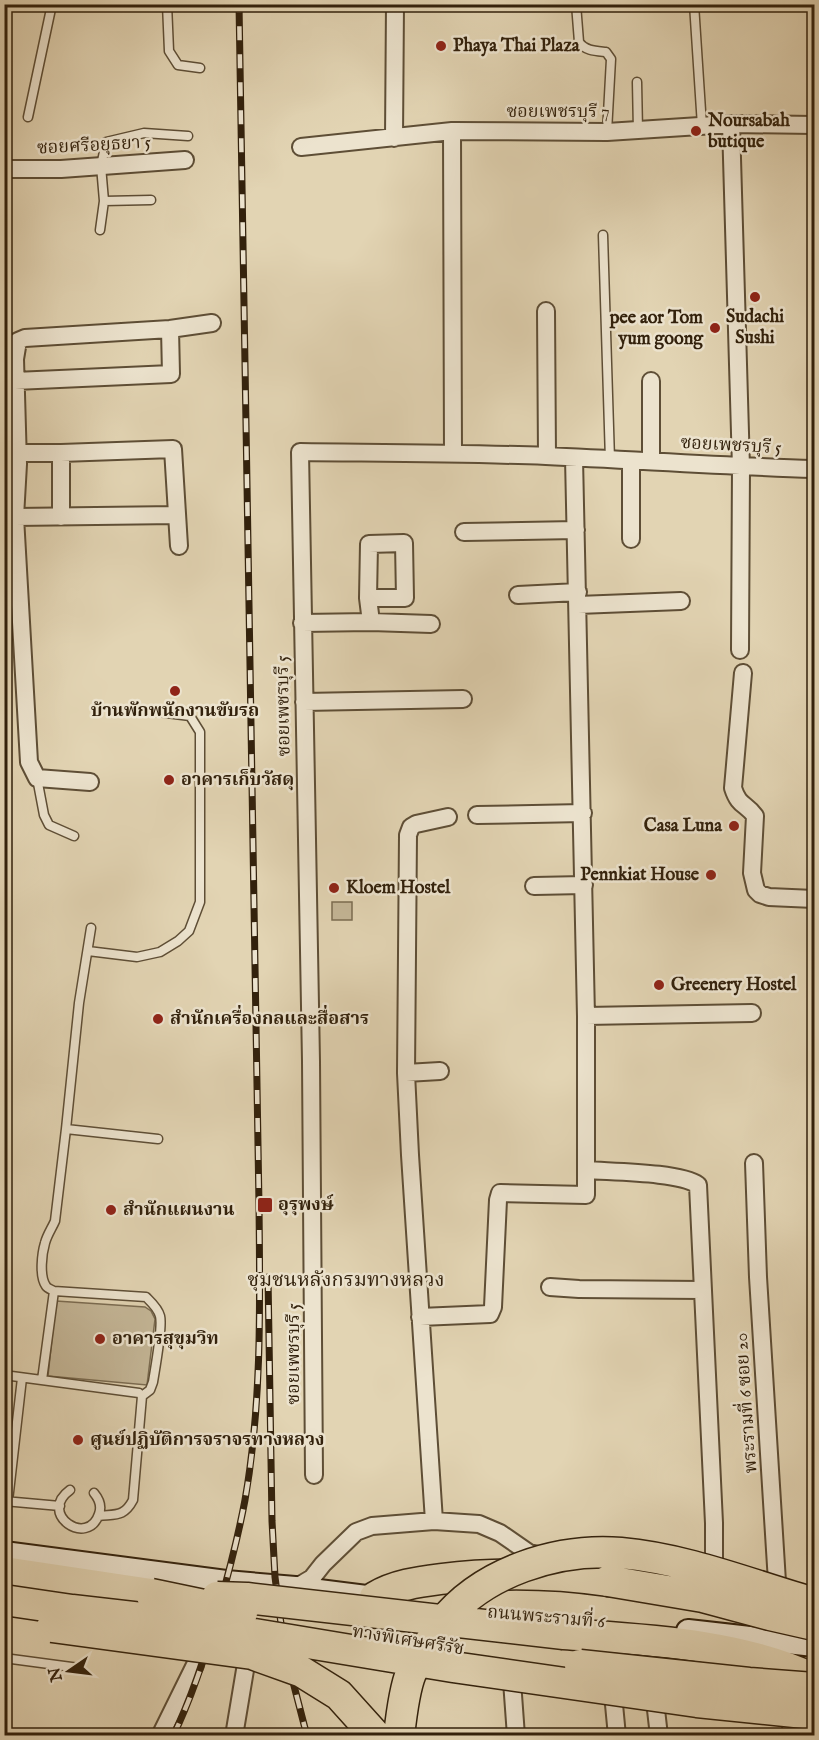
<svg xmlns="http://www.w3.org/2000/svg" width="819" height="1740" viewBox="0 0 819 1740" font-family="'IM FELL English','Noto Serif Thai',serif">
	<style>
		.green { fill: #c4b697; stroke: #7b6c52; stroke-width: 1.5 }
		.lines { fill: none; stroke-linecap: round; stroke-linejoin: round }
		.lane-casing { stroke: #5e4e36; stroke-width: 11 }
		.street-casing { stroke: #5e4e36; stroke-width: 20 }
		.secondary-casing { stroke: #32210c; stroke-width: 26 }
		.highway-casing { stroke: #32210c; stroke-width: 33 }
		.lane { stroke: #ece3ce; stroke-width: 8 }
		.street { stroke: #ece3ce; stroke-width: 16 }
		.secondary { stroke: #ece3ce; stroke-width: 22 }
		.highway { stroke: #e2d4b3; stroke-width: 30 }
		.rail-casing { stroke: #32210c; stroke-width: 7 }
		.rail { stroke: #ece3ce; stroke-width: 4.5; stroke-dasharray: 14; stroke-linecap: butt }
		.highway-bridge-casing { stroke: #32210c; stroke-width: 33; stroke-linecap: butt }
		.highway-bridge { stroke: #e2d4b3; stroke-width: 30 }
		.poi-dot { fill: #8f2418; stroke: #ece3ce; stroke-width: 2 }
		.labels { text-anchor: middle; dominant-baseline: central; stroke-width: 5; stroke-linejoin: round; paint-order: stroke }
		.poi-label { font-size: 18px; font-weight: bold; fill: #32210c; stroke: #ece3ce; text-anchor: start }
		.street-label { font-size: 18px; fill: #32210c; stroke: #ece3ce }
		.neighbourhood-label { font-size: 20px; fill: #32210c; stroke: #ece3ce }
	</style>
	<rect width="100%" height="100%" fill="#e2d4b3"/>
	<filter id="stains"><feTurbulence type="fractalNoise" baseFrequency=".00333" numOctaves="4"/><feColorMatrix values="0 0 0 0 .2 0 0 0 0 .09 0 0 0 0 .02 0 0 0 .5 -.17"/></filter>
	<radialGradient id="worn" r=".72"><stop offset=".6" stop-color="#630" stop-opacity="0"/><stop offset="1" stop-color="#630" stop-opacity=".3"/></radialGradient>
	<!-- green -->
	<path class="green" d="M332 902H352V920H332Z
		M56 1301 145 1307 151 1311 155 1319 147 1385 48 1376Z"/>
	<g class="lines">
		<defs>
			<path id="lane" d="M167 4 169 51 178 65 200 68
				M576 4 579 42C585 51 596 51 606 52L611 59 607 132
				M694 4 702 126
				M637 82 638 131
				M28 117 52 4
				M104 201 151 200
				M100 230 104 201 101 166 106 142 144 133 188 136
				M603 235 610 460
				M37 778 44 815 49 825 74 836
				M88 951 137 957 160 952 178 941 189 931 200 902V732L190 716 151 711
				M66 1129 158 1139
				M54 1291C52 1290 47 1288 46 1286 39 1276 42 1253 45 1243 47 1235 52 1228 55 1221L66 1129 79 1003 91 928
				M4 1375 139 1393 142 1396 133 1500C124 1517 116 1514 99 1516
				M42 1380 54 1291 146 1297C151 1302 158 1308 160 1316 163 1327 155 1369 153 1382L150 1390 142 1396
				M70 1490C37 1514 88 1548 99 1514 102 1506 99 1499 94 1493
				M4 1501 60 1506
				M8 1501 22 1378
				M4 1658 79 1668"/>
			<path id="street" d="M731 124 741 467 740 650
				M452 131 453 453
				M394 138 395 4
				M301 147 452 131 607 132 731 124 814 125
				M4 169H61L185 160
				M546 311 547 456
				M15 381 171 374 170 329
				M18 453H61L173 449 179 546
				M61 453V517
				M651 461V381
				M15 517 177 515
				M464 532 576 530
				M631 539V461
				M518 595 578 592
				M578 605 681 601
				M371 622 431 624
				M302 623 371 622 368 598 369 544 404 543 405 598H368
				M743 673 733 788C739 807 746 803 755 816L752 873 756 890 760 894 769 897 814 899
				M304 702 463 699
				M90 782 37 778 29 762 15 517 18 464 15 359 18 341 25 338 170 329 212 323
				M477 815 583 813
				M534 886 584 885
				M586 1016 752 1013
				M406 1073 440 1071
				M754 1163 758 1277 778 1598
				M587 1170C612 1172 680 1172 698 1185L714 1523V1577
				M550 1287 579 1289 702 1290
				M420 1317 490 1314 493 1307 498 1200 500 1193 586 1195V1016L574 458
				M314 1475 311 1061 300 452C382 453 464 453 546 456 635 460 725 466 814 469
				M434 1521 410 1155 406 1073 408 835 411 827 416 824 448 817
				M295 1588 312 1578 323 1564 356 1532 372 1526 434 1521 479 1524 500 1533 529 1553 544 1556
				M512 1681 516 1736
				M613 1694 617 1736
				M655 1701 659 1736
				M790 1716 792 1736
				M160 1736 195 1665 201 1640
				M234 1736 249 1646"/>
			<path id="secondary" d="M4 1553 226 1582 295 1588 390 1600
				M688 1631 814 1645"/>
			<path id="highway" d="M4 1572 151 1594
				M375 1597C395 1585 418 1582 441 1579 497 1572 552 1573 608 1581
				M564 1634C648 1640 737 1643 814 1679"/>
		</defs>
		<!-- lane casing -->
		<use href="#lane" class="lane-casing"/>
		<!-- street casing -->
		<use href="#street" class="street-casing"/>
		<!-- secondary casing -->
		<use href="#secondary" class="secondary-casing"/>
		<!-- highway casing -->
		<use href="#highway" class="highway-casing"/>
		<!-- lane -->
		<use href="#lane" class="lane"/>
		<!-- street -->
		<use href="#street" class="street"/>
		<!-- secondary -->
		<use href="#secondary" class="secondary"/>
		<!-- highway -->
		<use href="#highway" class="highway"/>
		<defs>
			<path id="rail" d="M268 1277 272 1521 275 1577 284 1647 307 1736
				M173 1736C193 1695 207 1651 219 1607 229 1572 238 1537 245 1500 262 1403 260 1303 259 1205L239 4"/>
		</defs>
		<!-- rail casing -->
		<use href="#rail" class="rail-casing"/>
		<!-- rail -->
		<use href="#rail" class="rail"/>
		<defs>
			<path id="highway-bridge" d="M608 1581 703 1597 770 1615 814 1625
				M151 1594 242 1613
				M217 1597 247 1598 564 1634
				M4 1600 72 1610 194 1624 453 1667 697 1702 814 1714
				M52 1627 252 1654 302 1672 339 1695 376 1736
				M580 1665 749 1683 814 1688
				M399 1736C401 1718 404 1690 411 1673 415 1665 421 1658 425 1650 431 1641 436 1631 442 1623 483 1571 558 1548 621 1553 688 1559 751 1585 814 1603"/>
		</defs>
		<!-- highway-bridge casing -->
		<use href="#highway-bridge" class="highway-bridge-casing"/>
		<!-- highway-bridge -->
		<use href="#highway-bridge" class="highway-bridge"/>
	</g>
	<!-- markers -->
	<g class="poi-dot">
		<circle cx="441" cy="46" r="6"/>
		<circle cx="696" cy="131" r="6"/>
		<circle cx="755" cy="297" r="6"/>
		<circle cx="715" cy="328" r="6"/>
		<circle cx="175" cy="691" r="6"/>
		<circle cx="169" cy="780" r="6"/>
		<circle cx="734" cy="826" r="6"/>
		<circle cx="711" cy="875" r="6"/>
		<circle cx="334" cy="888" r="6"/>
		<circle cx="659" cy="985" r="6"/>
		<circle cx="158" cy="1019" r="6"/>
		<rect x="257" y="1197" width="16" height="16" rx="3"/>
		<circle cx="111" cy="1210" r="6"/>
		<circle cx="100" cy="1339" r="6"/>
		<circle cx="78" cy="1440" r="6"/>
	</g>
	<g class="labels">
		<!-- poi labels -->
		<g class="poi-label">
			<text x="453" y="46">Phaya Thai Plaza</text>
			<text x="708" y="121">Noursabah<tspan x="708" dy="21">butique</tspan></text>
			<text x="755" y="317" text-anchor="middle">Sudachi<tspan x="755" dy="21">Sushi</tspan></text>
			<text x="703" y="318" text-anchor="end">pee aor Tom<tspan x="703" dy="21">yum goong</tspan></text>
			<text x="175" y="711" text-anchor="middle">บ้านพักพนักงานขับรถ</text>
			<text x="181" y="780">อาคารเก็บวัสดุ</text>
			<text x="722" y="826" text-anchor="end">Casa Luna</text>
			<text x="699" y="875" text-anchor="end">Pennkiat House</text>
			<text x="346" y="888">Kloem Hostel</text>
			<text x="671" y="985">Greenery Hostel</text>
			<text x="170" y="1019">สำนักเครื่องกลและสื่อสาร</text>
			<text x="278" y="1205">อุรุพงษ์</text>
			<text x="123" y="1210">สำนักแผนงาน</text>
			<text x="112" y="1339">อาคารสุขุมวิท</text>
			<text x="90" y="1440">ศูนย์ปฏิบัติการจราจรทางหลวง</text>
		</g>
		<!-- street labels -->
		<g class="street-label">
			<text x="558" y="112">ซอยเพชรบุรี 7</text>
			<text transform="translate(94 146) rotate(-3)">ซอยศรีอยุธยา 5</text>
			<text transform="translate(731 446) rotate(3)">ซอยเพชรบุรี 5</text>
			<text transform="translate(284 706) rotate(-91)">ซอยเพชรบุรี 5</text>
			<text transform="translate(294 1354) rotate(-90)">ซอยเพชรบุรี 5</text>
			<text transform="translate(747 1403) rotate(-94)">พระรามที่ 6 ซอย 20</text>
			<text transform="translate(546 1618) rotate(5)">ถนนพระรามที่ 6</text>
			<text transform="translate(408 1641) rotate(9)">ทางพิเศษศรีรัช</text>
		</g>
		<!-- neighbourhood labels -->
		<g class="neighbourhood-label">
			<text x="346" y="1280">ชุมชนหลังกรมทางหลวง</text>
		</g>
	</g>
	<!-- margin -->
	<rect width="819" height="1740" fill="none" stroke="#e2d4b3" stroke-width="24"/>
	<rect x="6" y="6" width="807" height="1728" fill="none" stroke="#32210c" stroke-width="3"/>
	<rect x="12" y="12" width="795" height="1716" fill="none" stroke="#32210c" stroke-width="1.5"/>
	<!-- north arrow -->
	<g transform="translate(69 1671) rotate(256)" stroke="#ece3ce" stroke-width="4.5" paint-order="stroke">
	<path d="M0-4.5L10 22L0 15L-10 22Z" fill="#32210c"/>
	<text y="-9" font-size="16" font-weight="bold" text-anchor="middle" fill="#32210c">N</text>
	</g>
	<rect width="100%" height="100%" filter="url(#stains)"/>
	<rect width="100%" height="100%" fill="url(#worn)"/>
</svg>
